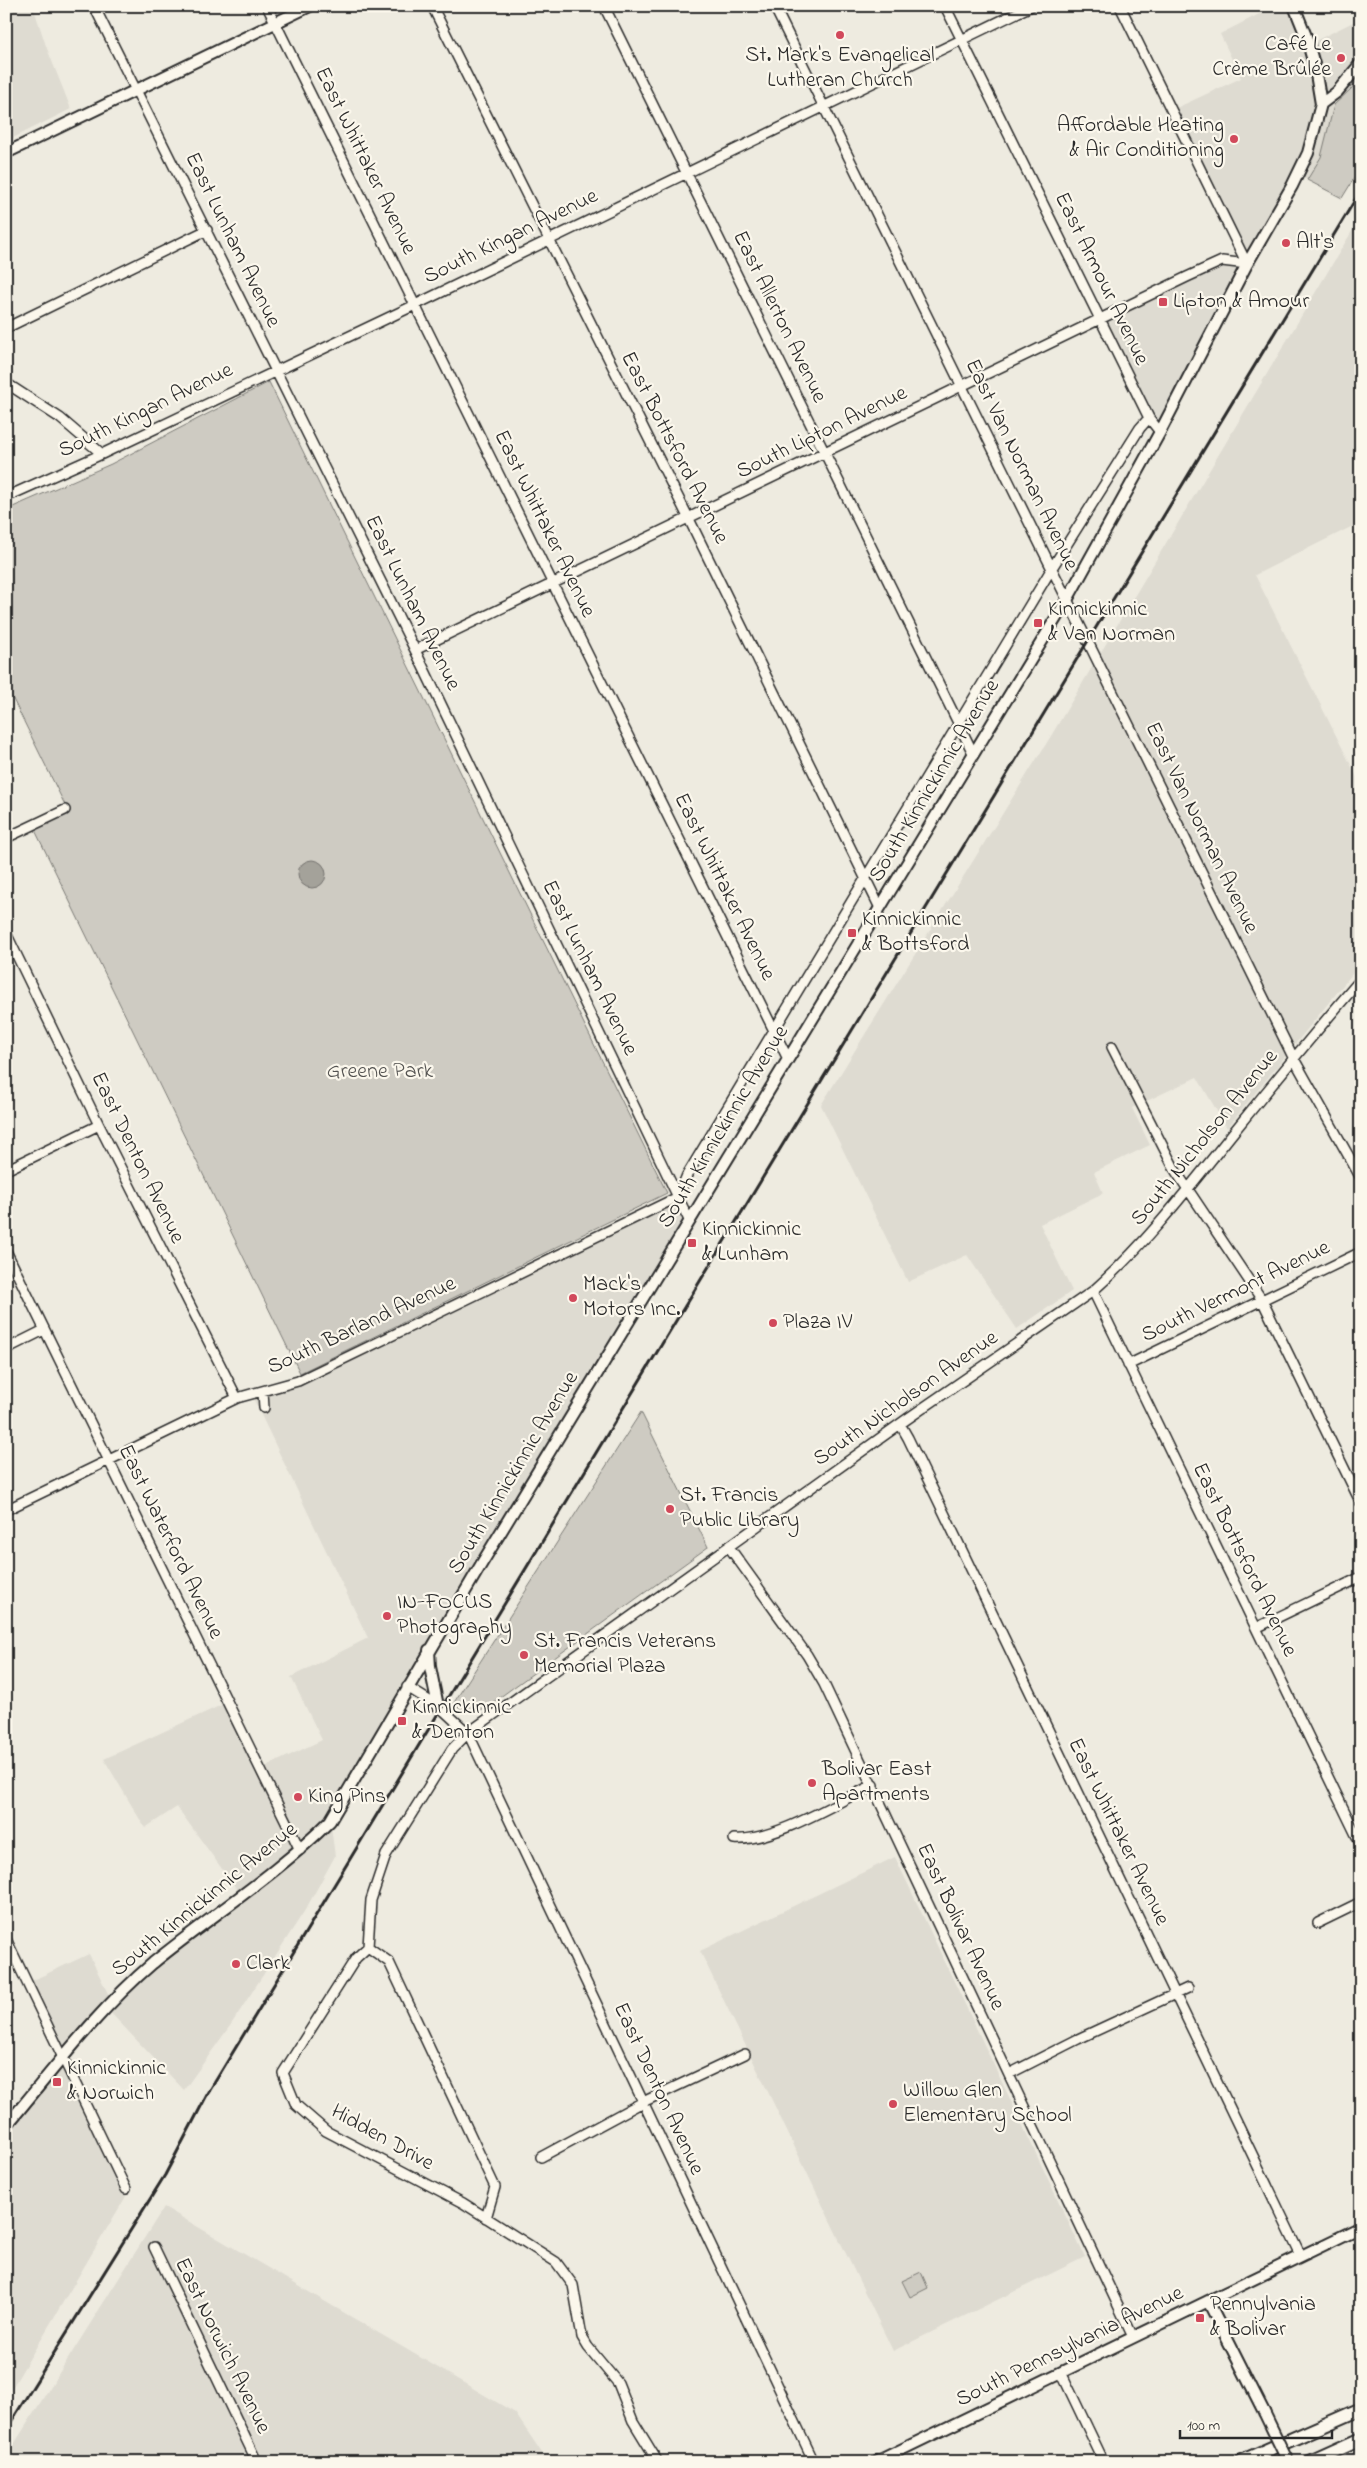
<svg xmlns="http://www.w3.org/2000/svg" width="1367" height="2468" viewBox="0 0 1367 2468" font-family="'Indie Flower',sans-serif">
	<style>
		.built { fill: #dedbd1 }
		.green { fill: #cecbc2; stroke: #7c7b76 }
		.water { fill: #a4a29a; stroke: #74726e }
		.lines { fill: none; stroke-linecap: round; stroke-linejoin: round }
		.minor-casing { stroke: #2b2b2b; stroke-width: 12 }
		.tertiary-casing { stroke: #2b2b2b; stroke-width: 14 }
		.primary-casing { stroke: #2b2b2b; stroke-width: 16 }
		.minor { stroke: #fbf7ec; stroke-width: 9 }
		.tertiary { stroke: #fbf7ec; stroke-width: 10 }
		.primary { stroke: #fbf7ec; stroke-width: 12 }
		.rail { stroke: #2b2b2b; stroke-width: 3 }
		.tertiary-bridge-casing { stroke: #2b2b2b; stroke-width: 14; stroke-linecap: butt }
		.tertiary-bridge { stroke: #fbf7ec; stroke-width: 10 }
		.poi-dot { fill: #d1495b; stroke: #fbf7ec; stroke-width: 2 }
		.labels { text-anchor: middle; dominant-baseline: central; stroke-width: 4.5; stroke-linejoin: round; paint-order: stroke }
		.poi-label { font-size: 22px; fill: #2b2b2b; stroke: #fbf7ec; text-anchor: start }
		.street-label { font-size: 22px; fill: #2b2b2b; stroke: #fbf7ec }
		.park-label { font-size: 22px; fill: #545351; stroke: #fbf7ec }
	</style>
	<rect width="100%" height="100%" fill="#eeebe0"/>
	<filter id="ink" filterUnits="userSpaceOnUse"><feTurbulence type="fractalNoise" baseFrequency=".02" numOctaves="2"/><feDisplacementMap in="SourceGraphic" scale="10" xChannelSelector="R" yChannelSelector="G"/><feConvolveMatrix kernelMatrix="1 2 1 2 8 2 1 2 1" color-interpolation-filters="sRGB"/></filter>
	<g filter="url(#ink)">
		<!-- built -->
		<path class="built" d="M6 6H33L46 46 71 109 9 140 6 135Z
			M1275 6H1294L1309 44 1361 18V167L1342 198 1298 175 1160 432 1101 320 1222 261 1246 264 1172 110 1241 78 1220 34Z
			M1361 216V522L1255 575 1361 785V963L1227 1128 1197 1077 1132 1108 1150 1145 1094 1172 1103 1193 1040 1224 1072 1291 1017 1329 967 1255 908 1282 821 1105 1051 736Z
			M678 1197 689 1220 330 1820 335 1856 307 1907 232 2023 184 2090 107 2009 63 2058 128 2193 6 2398V2126L63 2058 27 1983 89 1954 112 2002 241 1895 177 1807 145 1828 104 1759 228 1702 257 1763 265 1767 322 1740 291 1677 368 1638 251 1394 280 1387Z
			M895 1857 1085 2257 893 2351 700 1951Z
			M164 2207 515 2413 548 2462H6V2457Z"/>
		<!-- green -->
		<path class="green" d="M1361 74V167L1342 198 1307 180 1321 157 1334 105 1352 88Z
			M269 382 667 1193 300 1373 32 824 66 807 6 685V510L111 464Z
			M641 1412 708 1547 485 1708C472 1714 464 1712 453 1704Z
			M921 2272 928 2288 910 2297 902 2281Z"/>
		<!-- water -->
		<path class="water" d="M298 874a14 14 0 1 1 28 0a14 14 0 1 1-28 0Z"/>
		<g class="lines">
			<defs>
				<path id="minor" d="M94 6 415 650 689 1220
					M267 6 788 1059
					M432 6 689 519 880 908
					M604 6 973 753
					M774 6 1294 1059 1361 1178
					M945 6 1149 418 1160 432
					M1120 6 1247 264
					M6 328 207 230
					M6 383 60 418 102 454
					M6 497 102 454 415 305 1031 6
					M415 650 1187 277 1222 261 1247 264
					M6 838 65 810
					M6 933 99 1125 237 1398
					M1112 1047 1175 1170 1262 1300 1361 1503
					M6 1170 99 1125
					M6 1251 300 1850
					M1093 1291 1361 1845
					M6 1349 44 1330
					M1128 1365 1361 1252
					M263 1391 264 1408
					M900 1424 908 1438 1301 2256
					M6 1510 237 1398 298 1381 678 1197 687 1175 1052 568 1140 428 1149 418
					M729 1547 807 1655 824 1684 1133 2337
					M1256 1628 1361 1577
					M407 1687 441 1708 468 1733 814 2462
					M734 1839C773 1842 836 1803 873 1785
					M1318 1923 1361 1902
					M6 1939 126 2189
					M368 1947 389 1962 495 2187 486 2218
					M1009 2074 1078 2039 1188 1988
					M541 2157 643 2102 745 2054
					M154 2247 257 2462
					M1061 2372 1104 2462
					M658 2462 633 2421 618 2383 588 2347 582 2337 573 2285 556 2262 463 2203 326 2131 296 2105 283 2073 356 1958 368 1947 371 1900 386 1855 452 1749 468 1733 907 1419 1093 1291C1146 1244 1188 1189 1232 1134 1274 1082 1317 1030 1361 979"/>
				<path id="tertiary" d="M1321 104 1337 92 1361 63
					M6 153 310 6
					M429 1650 430 1667 438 1706
					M6 2126C53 2070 98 2010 153 1963 212 1915 277 1874 330 1821L482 1563 1067 600 1160 432 1247 264 1292 186 1308 153 1321 104 1315 68 1306 36 1294 6
					M1208 2301 1264 2412
					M876 2462 1361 2227"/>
				<path id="primary" d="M1240 2462 1361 2409
					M1310 2462 1361 2439"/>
			</defs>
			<!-- minor casing -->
			<use href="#minor" class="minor-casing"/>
			<!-- tertiary casing -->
			<use href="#tertiary" class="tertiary-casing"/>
			<!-- primary casing -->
			<use href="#primary" class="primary-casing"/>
			<!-- minor -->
			<use href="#minor" class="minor"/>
			<!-- tertiary -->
			<use href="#tertiary" class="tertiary"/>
			<!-- primary -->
			<use href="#primary" class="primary"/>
			<!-- rail -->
			<path class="rail" d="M6 2430 165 2175 207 2095 1361 190"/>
			<defs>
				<path id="tertiary-bridge" d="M1264 2412 1288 2462"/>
			</defs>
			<!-- tertiary-bridge casing -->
			<use href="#tertiary-bridge" class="tertiary-bridge-casing"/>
			<!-- tertiary-bridge -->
			<use href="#tertiary-bridge" class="tertiary-bridge"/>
		</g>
	</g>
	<!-- markers -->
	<g class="poi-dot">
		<circle cx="840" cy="35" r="5"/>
		<circle cx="1341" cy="58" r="5"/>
		<circle cx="1234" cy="139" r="5"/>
		<circle cx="1286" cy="243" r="5"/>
		<rect x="1158" y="297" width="10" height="10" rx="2.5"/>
		<rect x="1033" y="618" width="10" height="10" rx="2.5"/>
		<rect x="847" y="928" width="10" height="10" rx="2.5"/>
		<rect x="687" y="1238" width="10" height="10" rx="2.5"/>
		<circle cx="573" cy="1298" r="5"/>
		<circle cx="773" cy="1323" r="5"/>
		<circle cx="670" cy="1509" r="5"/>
		<circle cx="387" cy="1616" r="5"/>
		<circle cx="524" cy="1655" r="5"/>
		<rect x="397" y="1716" width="10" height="10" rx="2.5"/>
		<circle cx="812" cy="1783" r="5"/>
		<circle cx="298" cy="1797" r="5"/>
		<circle cx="236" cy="1964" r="5"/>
		<rect x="52" y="2077" width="10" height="10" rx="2.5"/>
		<circle cx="893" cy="2104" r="5"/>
		<rect x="1195" y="2313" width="10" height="10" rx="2.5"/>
	</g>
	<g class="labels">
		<!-- poi labels -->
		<g class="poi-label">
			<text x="1331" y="45" text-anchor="end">Café Le<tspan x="1331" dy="25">Crème Brûlée</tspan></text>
			<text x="840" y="56" text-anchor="middle">St. Mark's Evangelical<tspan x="840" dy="25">Lutheran Church</tspan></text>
			<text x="1224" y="126" text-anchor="end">Affordable Heating<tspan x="1224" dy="25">&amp; Air Conditioning</tspan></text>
			<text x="1296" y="243">Alt's</text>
			<text x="1173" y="302">Lipton &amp; Amour</text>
			<text x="1048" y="610">Kinnickinnic<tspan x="1048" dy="25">&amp; Van Norman</tspan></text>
			<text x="862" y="920">Kinnickinnic<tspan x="862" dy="25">&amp; Bottsford</tspan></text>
			<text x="702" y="1230">Kinnickinnic<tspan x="702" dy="25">&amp; Lunham</tspan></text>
			<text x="583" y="1285">Mack's<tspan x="583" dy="25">Motors Inc.</tspan></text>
			<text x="783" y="1323">Plaza IV</text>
			<text x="680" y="1496">St. Francis<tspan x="680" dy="25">Public Library</tspan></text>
			<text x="397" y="1603">IN-FOCUS<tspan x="397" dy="25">Photography</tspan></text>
			<text x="534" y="1642">St. Francis Veterans<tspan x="534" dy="25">Memorial Plaza</tspan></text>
			<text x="412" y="1708">Kinnickinnic<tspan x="412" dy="25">&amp; Denton</tspan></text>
			<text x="822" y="1770">Bolivar East<tspan x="822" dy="25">Apartments</tspan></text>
			<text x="308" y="1797">King Pins</text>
			<text x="246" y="1964">Clark</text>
			<text x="67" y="2069">Kinnickinnic<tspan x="67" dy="25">&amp; Norwich</tspan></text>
			<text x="903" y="2091">Willow Glen<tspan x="903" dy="25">Elementary School</tspan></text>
			<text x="1210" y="2305">Pennylvania<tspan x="1210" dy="25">&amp; Bolivar</tspan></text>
		</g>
		<!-- street labels -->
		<g class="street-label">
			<text transform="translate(365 161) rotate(64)">East Whittaker Avenue</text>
			<text transform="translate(511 237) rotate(-26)">South Kingan Avenue</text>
			<text transform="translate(232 240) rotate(64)">East Lunham Avenue</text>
			<text transform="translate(1101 279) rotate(64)">East Armour Avenue</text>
			<text transform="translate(779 317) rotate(64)">East Allerton Avenue</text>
			<text transform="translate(146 411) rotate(-26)">South Kingan Avenue</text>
			<text transform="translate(822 433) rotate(-26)">South Lipton Avenue</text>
			<text transform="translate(674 448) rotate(63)">East Bottsford Avenue</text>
			<text transform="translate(1021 465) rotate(64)">East Van Norman Avenue</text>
			<text transform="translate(544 524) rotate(64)">East Whittaker Avenue</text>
			<text transform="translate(412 603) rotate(64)">East Lunham Avenue</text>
			<text transform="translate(935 781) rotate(-59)">South Kinnickinnic Avenue</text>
			<text transform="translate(1201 828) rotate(64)">East Van Norman Avenue</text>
			<text transform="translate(724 887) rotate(64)">East Whittaker Avenue</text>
			<text transform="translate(589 968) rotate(64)">East Lunham Avenue</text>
			<text transform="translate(724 1127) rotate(-59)">South Kinnickinnic Avenue</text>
			<text transform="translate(1205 1138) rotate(-51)">South Nicholson Avenue</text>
			<text transform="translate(137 1158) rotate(64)">East Denton Avenue</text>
			<text transform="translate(1236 1292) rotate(-26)">South Vermont Avenue</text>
			<text transform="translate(362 1326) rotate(-25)">South Barland Avenue</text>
			<text transform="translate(906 1399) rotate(-35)">South Nicholson Avenue</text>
			<text transform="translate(514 1473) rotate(-59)">South Kinnickinnic Avenue</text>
			<text transform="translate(170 1542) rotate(64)">East Waterford Avenue</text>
			<text transform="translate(1244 1560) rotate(64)">East Bottsford Avenue</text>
			<text transform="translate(1118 1832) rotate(64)">East Whittaker Avenue</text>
			<text transform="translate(205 1900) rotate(-39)">South Kinnickinnic Avenue</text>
			<text transform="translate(960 1927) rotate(65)">East Bolivar Avenue</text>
			<text transform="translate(658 2089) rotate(65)">East Denton Avenue</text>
			<text transform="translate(382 2138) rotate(29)">Hidden Drive</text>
			<text transform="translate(222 2346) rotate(64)">East Norwich Avenue</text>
			<text transform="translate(1070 2347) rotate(-26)">South Pennsylvania Avenue</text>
		</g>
		<!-- park labels -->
		<g class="park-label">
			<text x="380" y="1072">Greene Park</text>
		</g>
	</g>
	<!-- margin -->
	<rect width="1367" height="2468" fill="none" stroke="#fbf7ec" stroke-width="25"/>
	<rect x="12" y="12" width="1342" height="2443" fill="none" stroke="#2b2b2b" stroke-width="2" filter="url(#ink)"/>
	<!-- scale -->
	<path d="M1180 2430v8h152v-8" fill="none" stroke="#2b2b2b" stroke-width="2.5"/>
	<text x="1187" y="2430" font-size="15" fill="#2b2b2b" stroke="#fbf7ec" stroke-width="4" paint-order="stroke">100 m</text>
</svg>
